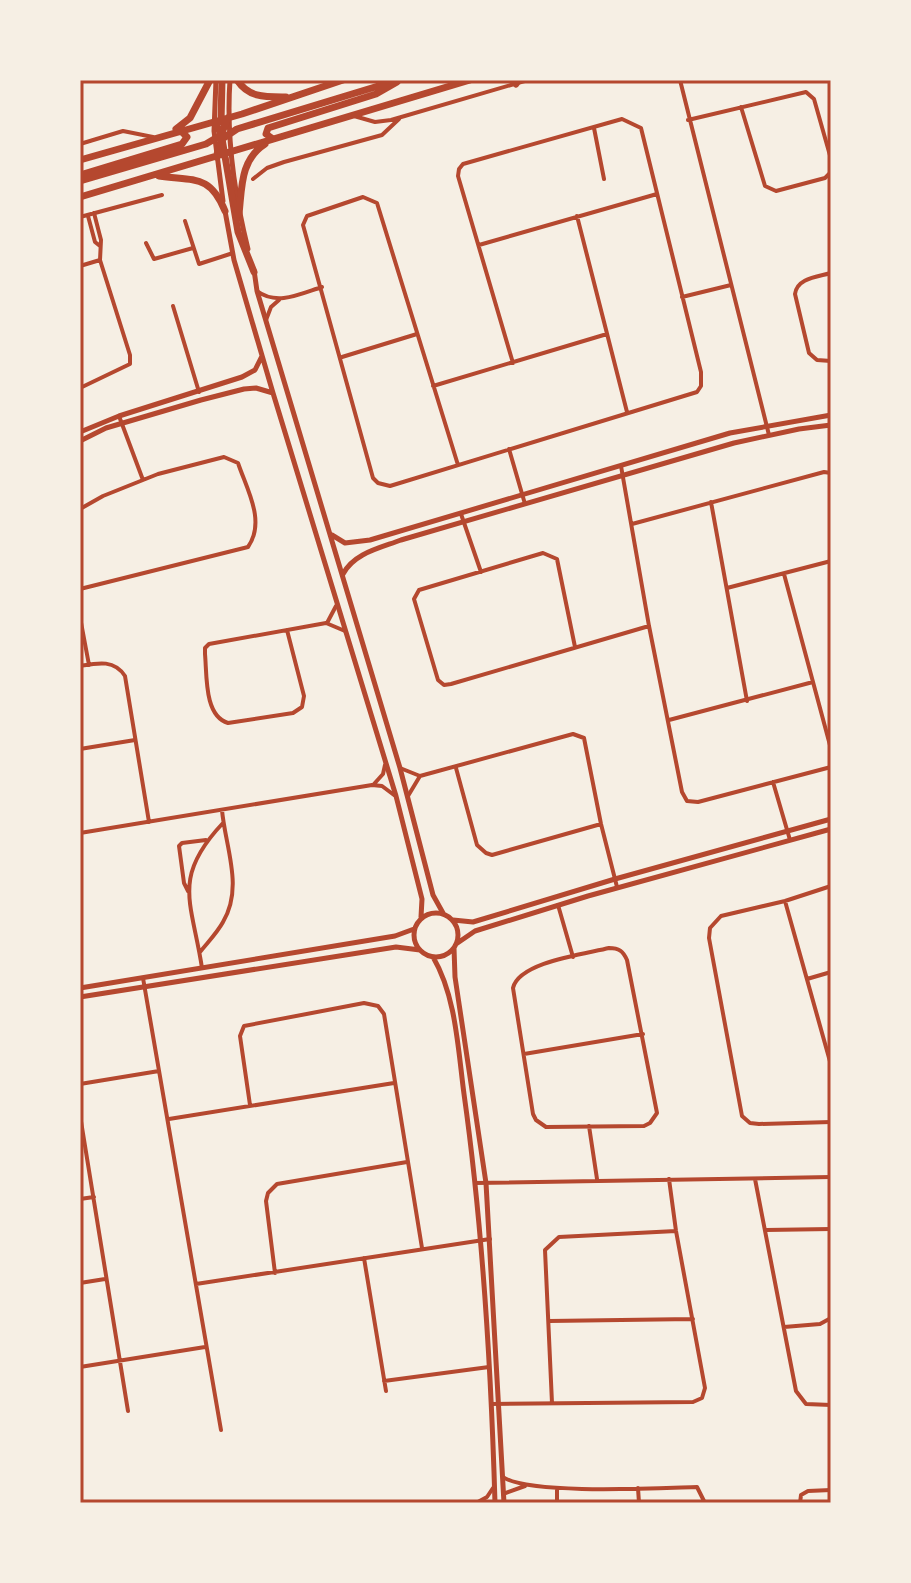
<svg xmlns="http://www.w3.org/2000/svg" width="911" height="1583" viewBox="0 0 911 1583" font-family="'Zilla Slab',serif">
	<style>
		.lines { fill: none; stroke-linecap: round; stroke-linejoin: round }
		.minor { stroke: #b5482f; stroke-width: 4 }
		.tertiary { stroke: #b5482f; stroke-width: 5 }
		.primary { stroke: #b5482f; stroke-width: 7 }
		.neatline { fill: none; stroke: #b5482f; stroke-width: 3 }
	</style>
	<rect width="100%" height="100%" fill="#f6efe4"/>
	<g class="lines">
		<!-- minor -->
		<path class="minor" d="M680 80 769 435
			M741 107 765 186 776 191 825 178 831 172
			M354 116 375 122 391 120 528 80
			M688 120 806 92 814 99 831 159
			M594 128 604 179
			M80 144 123 131 153 137
			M253 179 267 168 284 162 382 135 399 119
			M88 216 95 242 100 246
			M577 216 627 412
			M80 217 162 195
			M185 221 199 264 233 253
			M146 243 154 259 193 248
			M479 245 657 194
			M80 266 100 260
			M831 273C817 277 797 278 795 294L809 353 817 360 831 361
			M257 291C277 306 300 294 322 287
			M682 297 731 285
			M173 306 199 392
			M266 320 271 307 279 300
			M342 357 417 334
			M433 386 607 334
			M80 388 130 364V355L100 260 101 240 94 213
			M119 416 143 480
			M509 449 525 504
			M458 465 377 203 363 197 307 216 303 225 373 478 378 483 390 486 697 392 701 386V372L641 128 622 119 463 164 459 169 458 176 513 363
			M621 466 649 626 682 792 687 801 698 802 831 767
			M711 502 747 701
			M80 509 103 496 158 474 224 457 238 463C247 490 266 521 248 547L80 589
			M461 514 481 572
			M632 524 824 472 831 473
			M784 574 831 749
			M727 588 831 561
			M80 617 89 665
			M327 623 336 606
			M287 630 304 696 302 707 293 713 228 723C204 716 207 675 205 654V648L209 644 326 623 345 631
			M575 647 557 559 543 553 419 590 414 599 438 680 444 685 451 684 649 626
			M80 666C97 663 114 659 125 676L149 822
			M669 720 813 682
			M80 749 135 740
			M400 768 420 776 573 734 584 738 601 824 617 887
			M456 768 477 845 486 853 492 855 601 824
			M773 782 790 840
			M374 784 383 774 385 765
			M408 796 420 776
			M80 833 372 785 382 786 394 795
			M831 886 785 901 721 916 710 928 709 938 742 1116 750 1123 759 1124 831 1122
			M188 891 184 883 179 846 182 843 206 840
			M785 901 831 1065
			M558 905 573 957
			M609 948C619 948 623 951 627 960L657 1113 650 1123 644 1126 546 1127 536 1120 533 1114 513 988C519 962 585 954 609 948Z
			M200 952C208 942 217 933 223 922 244 887 225 846 222 810
			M202 968C192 902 171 878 223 823
			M143 978 221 1430
			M807 979 831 972
			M524 1054 643 1034
			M80 1084 159 1071
			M250 1105 240 1036 244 1026 364 1003 378 1006 384 1014 422 1248
			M80 1115 128 1411
			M169 1119 394 1083
			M589 1126 597 1179
			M755 1179 796 1391 806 1404 831 1405
			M475 1183 831 1177
			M80 1199 94 1197
			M766 1230 831 1229
			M364 1258 386 1391
			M275 1273 266 1201 268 1193 277 1184 407 1162
			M80 1283 105 1279
			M196 1284 490 1239
			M549 1321 693 1319
			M784 1327 820 1324 831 1318
			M80 1367 205 1347
			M384 1381 489 1367
			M552 1403 545 1250 559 1237 676 1231
			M491 1404 693 1402 702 1398 705 1388 676 1231 669 1179
			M503 1477C528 1495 660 1488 697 1487L705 1503
			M557 1488V1503
			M638 1488 639 1503
			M503 1494 525 1486
			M476 1503 487 1497 493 1488
			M800 1503 801 1495 808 1491 831 1490"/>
		<!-- tertiary -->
		<path class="tertiary" d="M216 80 214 131 223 201
			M230 80C226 137 234 193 248 249
			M225 211 234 260 273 393 396 796 422 899 421 917
			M254 270 257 291 400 768 433 895 443 913
			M80 432 119 416 242 377 255 370 262 356
			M80 441 106 428 201 400 244 389 256 388 273 393
			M332 535 345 543 370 540 730 433 831 415
			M343 574C354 553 380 548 401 540L734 443 799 429 831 425
			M414 935a22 22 0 1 1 44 0a22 22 0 1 1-44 0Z
			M453 920 473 922 615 879 831 819
			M456 944 475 931 588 896 831 829
			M454 948 455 977 486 1183 504 1503
			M433 957C456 996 458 1049 464 1094 483 1229 491 1366 495 1503
			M80 988 395 936 414 929
			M80 997 396 947 420 950"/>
		<!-- primary -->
		<path class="primary" d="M237 80C249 98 265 97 286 97
			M516 84 518 80
			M214 122 221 133 238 232 254 272
			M221 122 222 80
			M176 129 190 118 210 80
			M273 139 266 134 268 128 376 94 397 82
			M216 157 222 139 237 129 398 80
			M80 160 242 114 343 80
			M80 175 182 144 187 137 181 131
			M159 176C194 181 210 174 225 211
			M80 181 206 144 221 135 228 118
			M80 197 470 80
			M239 214C242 188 240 160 265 144"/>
	</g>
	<!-- border -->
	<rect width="911" height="1583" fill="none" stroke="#f6efe4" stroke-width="164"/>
	<rect x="82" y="82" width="747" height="1419" class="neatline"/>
</svg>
